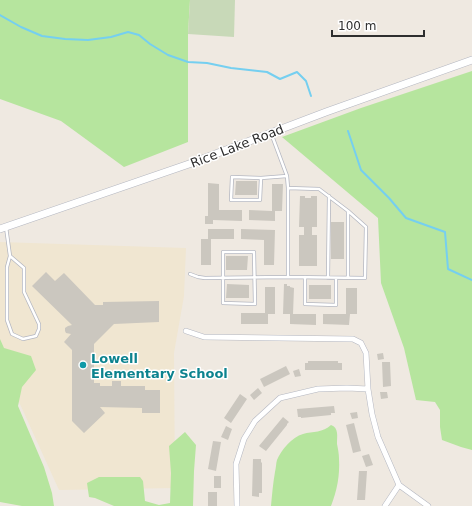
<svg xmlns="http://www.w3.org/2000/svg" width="472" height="506" viewBox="0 0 472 506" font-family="'DejaVu Sans',sans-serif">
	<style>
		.education { fill: #f0e6d1 }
		.green { fill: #b6e59e }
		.cemetery { fill: #c8d9b8 }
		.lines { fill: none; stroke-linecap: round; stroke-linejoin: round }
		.stream { stroke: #75cff0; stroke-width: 2 }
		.building { fill: #cbc7bf }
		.lane-casing { stroke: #b4b7c1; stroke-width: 4 }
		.street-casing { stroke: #b4b7c1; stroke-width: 6 }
		.secondary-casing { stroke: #b4b7c1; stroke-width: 8 }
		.lane { stroke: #fff; stroke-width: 2.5 }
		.street { stroke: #fff; stroke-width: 5 }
		.secondary { stroke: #fff; stroke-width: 7 }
		.culture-dot { fill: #0f9aa8; stroke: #fff; stroke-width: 1.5 }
		.labels { text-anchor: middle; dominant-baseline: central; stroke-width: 3; stroke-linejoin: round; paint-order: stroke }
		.street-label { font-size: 13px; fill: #2e2e2e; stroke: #fff }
		.culture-label { font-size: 13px; font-weight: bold; fill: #0d838f; stroke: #fff; text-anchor: start }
	</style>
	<rect width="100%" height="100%" fill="#efe9e1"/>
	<!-- education -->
	<path class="education" d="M0 242 186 248 184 296 174 353 175 488 59 490 0 360Z"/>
	<!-- green -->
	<path class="green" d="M0 0H190L188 34V142L124 167 61 121 0 99Z
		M472 71V450L461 447 442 440 440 427V410L435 402 416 400 404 348 381 283 378 218 282 137 361 108Z
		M0 339 4 348 31 356 36 370 22 387 18 406 44 467 52 493 54 506H22L0 502Z
		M331 425C339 428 337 436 337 444 338 449 339 454 339 459 340 475 337 491 331 506H271C272 495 273 483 275 472 276 468 276 463 277 460 281 450 292 437 303 434 313 431 323 433 331 425Z
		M185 432 196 445 194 471 193 506H114L95 498 89 497 87 483 99 477H140L143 481 145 501 159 505 170 503 171 473 169 446Z"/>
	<!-- cemetery -->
	<path class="cemetery" d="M190 0H235L234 37 188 34Z"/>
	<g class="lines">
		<!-- stream -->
		<path class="stream" d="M0 15 21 27 42 36 65 39 88 40 111 37 128 32 139 35 150 44 168 55 188 62 207 63 231 68 267 72 280 79 297 72 306 81 311 96
			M348 131 361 170 389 198 406 218 445 232 448 269 472 280"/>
	</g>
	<!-- building -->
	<path class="building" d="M236 181H257V195H235Z
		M208 183 219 184V210H242V221L213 220V224H205V216H208Z
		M272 184H283L282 211H275V221L249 220V210L272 211Z
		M300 196H305V198H311V196H317V227H312V235H317V266H299V235H304V227H299Z
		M331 222H344V259H331Z
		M208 229H234V239H211V265H201V239H208Z
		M241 229 275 230 274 265H264V240L241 239Z
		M226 256H248L247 270H226Z
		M46 272 55 281 64 273 95 305H103V302L159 301V322L114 324 94 344V383H100V386H112V381H121V386H145V390H160V413H142V408L100 407 105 413 84 433 72 421V350L64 342 71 334 66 333 65 331V328L68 326 72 325 32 286Z
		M227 284 249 285V298H226Z
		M284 284H287V286H290V287L294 288 293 314H316V325L290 324V314H283Z
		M309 285H331V299H309Z
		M265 287H275V314H268V324H241V313H265Z
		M346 288H357V314H350L349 325 323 324V314H346Z
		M383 353 384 359 378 360 377 354Z
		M308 361H338V363H342V370H305V363H308Z
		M382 362H390L391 386 383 387Z
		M286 366 290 374 264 387 260 379Z
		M299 369 301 376 295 377 293 371Z
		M258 388 262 393 254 400 250 395Z
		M380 392H387L388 398 381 399Z
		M240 394 247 399 231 423 224 418Z
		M334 406 335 413H331V415L301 418V417H298L297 409Z
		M357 412 358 418 352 419 350 413Z
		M283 417 289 422 287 424V425L266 451 259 446Z
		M354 423 361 451 353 453 346 425Z
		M226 426 232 429 228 440 221 437Z
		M213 441 221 442 216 471 208 469Z
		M369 454 373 465 366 467 362 456Z
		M253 459H261V462L262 463V493H259V497L252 496Z
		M359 471H367L365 500H357Z
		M214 476H221V488H214Z
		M208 492H217V506H208Z"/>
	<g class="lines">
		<defs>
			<path id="lane" d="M271 133 287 176 288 188V277L365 278 366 227 348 211 319 189 288 188
				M261 178 232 177 231 200H260L261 178 287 176
				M6 227 10 256 7 267V320L12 334 23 339 36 336 39 329V324L24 292V268L10 256
				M223 252H254L255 304 223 303Z
				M190 274 198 277 205 278 288 277
				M305 277V304L336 305V278
				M328 278 329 196
				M348 278V211"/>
			<path id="street" d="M186 331 204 337 353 339 361 343 366 353 368 389 372 414 378 437 399 485 428 506
				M237 506 236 464 244 439 255 421 280 398 318 389 347 388 368 389
				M385 506 399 485"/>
			<path id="secondary" d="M0 229 189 164 326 112 472 60"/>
		</defs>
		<!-- lane casing -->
		<use href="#lane" class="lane-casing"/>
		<!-- street casing -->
		<use href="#street" class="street-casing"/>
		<!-- secondary casing -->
		<use href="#secondary" class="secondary-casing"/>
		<!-- lane -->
		<use href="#lane" class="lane"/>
		<!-- street -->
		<use href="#street" class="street"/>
		<!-- secondary -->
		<use href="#secondary" class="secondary"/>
	</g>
	<!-- markers -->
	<circle class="culture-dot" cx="83" cy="365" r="4"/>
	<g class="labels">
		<!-- street labels -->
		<g class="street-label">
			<text transform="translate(237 146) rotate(-21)">Rice Lake Road</text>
		</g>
		<!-- culture labels -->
		<g class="culture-label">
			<text x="91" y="358">Lowell<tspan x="91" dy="15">Elementary School</tspan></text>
		</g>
	</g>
	<!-- scale -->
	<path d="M332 30v6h92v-6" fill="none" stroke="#2e2e2e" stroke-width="2"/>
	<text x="338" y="30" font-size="12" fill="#2e2e2e" stroke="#ffffff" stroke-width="3" paint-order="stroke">100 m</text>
</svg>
